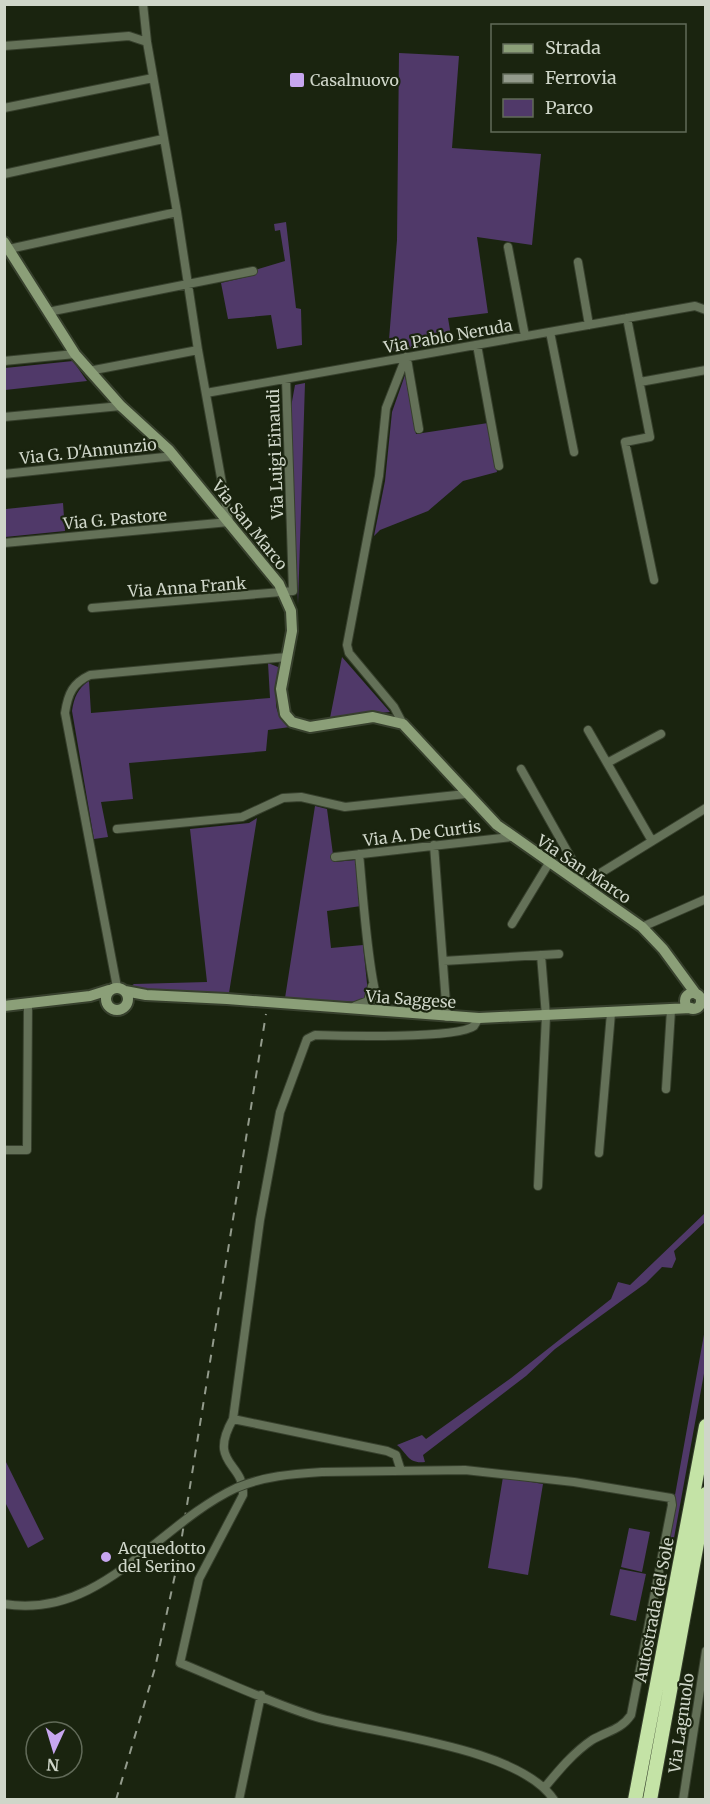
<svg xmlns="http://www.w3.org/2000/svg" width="710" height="1804" viewBox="0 0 710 1804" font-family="Merriweather,serif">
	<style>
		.green { fill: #503969 }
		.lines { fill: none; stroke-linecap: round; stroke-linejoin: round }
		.street-casing { stroke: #37402d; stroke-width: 10 }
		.secondary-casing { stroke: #37402d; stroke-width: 14 }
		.highway-casing { stroke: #37402d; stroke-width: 16 }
		.street { stroke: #647158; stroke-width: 8 }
		.secondary { stroke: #8b9f78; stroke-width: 10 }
		.highway { stroke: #c4e3a6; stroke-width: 14 }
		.rail { stroke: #939b8c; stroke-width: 2; stroke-dasharray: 8 8; stroke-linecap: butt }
		.street-bridge-casing { stroke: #37402d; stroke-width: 10; stroke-linecap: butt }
		.street-bridge { stroke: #647158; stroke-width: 8 }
		.poi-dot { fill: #c7a6ef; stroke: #1a240f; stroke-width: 2 }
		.labels { text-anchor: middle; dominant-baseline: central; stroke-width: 4.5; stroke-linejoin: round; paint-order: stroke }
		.poi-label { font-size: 16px; fill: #cfd6c9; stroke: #1a240f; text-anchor: start }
		.street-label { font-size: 16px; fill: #cfd6c9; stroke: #1a240f }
	</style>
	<rect width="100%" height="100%" fill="#1a240f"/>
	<!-- green -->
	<path class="green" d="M399 53 459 56 452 148 541 154 532 245 477 237 488 313 448 318 452 342 388 352 397 240Z
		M286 222 296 308 301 309 302 345 277 349 271 315 228 319 221 283 255 275V270L285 261 280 230 275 231 274 224Z
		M73 361 87 381 5 390V368Z
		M405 375 416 434 488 423 497 472 463 481 428 511 380 530 374 536 385 481 392 412Z
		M305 383 298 605 291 407 295 385Z
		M5 503 6 509 63 503 65 531 5 537Z
		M342 657 390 712 330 718Z
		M268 663 278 667C283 691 264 706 290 727L268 730 266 751 129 763 133 799 101 802 108 837 94 839 72 711C74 697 78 688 89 681L91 713 270 698Z
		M315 806 327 809 334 862 356 860 361 906 327 911 331 948 363 945 368 993 364 1000 356 1002 285 998Z
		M257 818 229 993 136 990 128 988 134 984 207 982 190 829 249 823Z
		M705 1213V1222L674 1251 676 1259 672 1268 662 1267 646 1283 555 1349 526 1376 423 1455 425 1462C408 1464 408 1454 397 1445L422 1435 426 1439 511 1378 611 1299 618 1282 630 1285Z
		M705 1329V1368L670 1560 663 1559 670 1495H675Z
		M5 1460 44 1539 28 1548 5 1502Z
		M503 1477 543 1484 528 1575 488 1568Z
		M629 1528 650 1532 642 1572 621 1567Z
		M620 1569 646 1574 636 1621 610 1615Z"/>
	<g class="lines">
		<defs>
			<path id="street" d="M4 46 129 36 147 42
				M4 108 153 78
				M4 174 163 139
				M508 247 525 336
				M9 249 177 212
				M578 262 589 325
				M48 312 253 271
				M627 318 650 437 625 442 654 580
				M550 332 574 452
				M477 345 499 466
				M407 359 419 429
				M4 361 75 354
				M89 371 198 350
				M640 382 706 370
				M206 393 695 306 706 310
				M4 417 121 406
				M4 474 174 456
				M4 543 229 522 198 350 177 212 147 42 143 4
				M92 608 293 591 286 379
				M403 724 394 707 349 653 347 645 379 476 386 408 406 357
				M588 730 652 841
				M607 763 661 734
				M521 769 585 883
				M117 829 242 817 283 798 301 797 345 807 466 794
				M434 845 447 1017
				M359 854C362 880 369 999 383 1011
				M335 857 511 837
				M581 885 706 808
				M512 924 549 863
				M642 927 706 899
				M443 961 559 954
				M117 987 65 713C68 693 73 683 90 675L287 657
				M355 1006 368 1001 372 986
				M479 1018C478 1020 475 1024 474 1026 457 1039 341 1036 315 1035L307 1039 280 1112 260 1220 233 1419C207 1465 245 1462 243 1495L199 1579 180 1663C225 1681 270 1703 316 1717 375 1734 520 1747 554 1800
				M666 1089 671 1010
				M4 1150H27L28 1003
				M599 1153 611 1013
				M538 1186 546 1016 541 955
				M233 1419 387 1451 396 1455 401 1471
				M322 1472 465 1470 574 1482 671 1498 672 1505 631 1715C621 1730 607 1731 592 1740 574 1752 559 1770 545 1787
				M239 1800 261 1695
				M683 1800 706 1651"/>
			<path id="secondary" d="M4 242 75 354 121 406 169 450 279 584 291 611 292 631 281 689 285 714 292 722 310 727 373 717 403 724 497 825 642 927 663 949 696 994
				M106 999a11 11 0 1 1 22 0a11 11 0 1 1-22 0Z
				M125 991 146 995 227 999 479 1018 691 1008
				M685 1001a8 8 0 1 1 16 0a8 8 0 1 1-16 0Z
				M4 1006 90 996 109 990"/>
			<path id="highway" d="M635 1800 706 1426
				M650 1800 706 1494"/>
		</defs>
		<!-- street casing -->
		<use href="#street" class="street-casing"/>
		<!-- secondary casing -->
		<use href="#secondary" class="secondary-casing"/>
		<!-- highway casing -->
		<use href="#highway" class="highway-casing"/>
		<!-- street -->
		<use href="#street" class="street"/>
		<!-- secondary -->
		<use href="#secondary" class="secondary"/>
		<!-- highway -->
		<use href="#highway" class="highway"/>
		<!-- rail -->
		<path class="rail" d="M116 1800 155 1668 178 1561 266 1014"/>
		<defs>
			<path id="street-bridge" d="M4 1604C101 1620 157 1525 236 1488 264 1476 292 1474 322 1472"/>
		</defs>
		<!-- street-bridge casing -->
		<use href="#street-bridge" class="street-bridge-casing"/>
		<!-- street-bridge -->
		<use href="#street-bridge" class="street-bridge"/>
	</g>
	<!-- markers -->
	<g class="poi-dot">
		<rect x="289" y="72" width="16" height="16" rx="3"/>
		<circle cx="106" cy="1557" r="6"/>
	</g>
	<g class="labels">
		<!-- poi labels -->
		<g class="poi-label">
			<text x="310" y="80">Casalnuovo</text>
			<text x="118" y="1548">Acquedotto<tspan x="118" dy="18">del Serino</tspan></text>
		</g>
		<!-- street labels -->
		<g class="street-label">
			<text transform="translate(448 336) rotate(-10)">Via Pablo Neruda</text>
			<text transform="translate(88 451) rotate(-6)">Via G. D'Annunzio</text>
			<text transform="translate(275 454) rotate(-92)">Via Luigi Einaudi</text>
			<text transform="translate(115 519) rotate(-5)">Via G. Pastore</text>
			<text transform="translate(250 525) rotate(51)">Via San Marco</text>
			<text transform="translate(187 587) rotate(-4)">Via Anna Frank</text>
			<text transform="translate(422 833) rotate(-7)">Via A. De Curtis</text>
			<text transform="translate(584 869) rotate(34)">Via San Marco</text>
			<text transform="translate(411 999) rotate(4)">Via Saggese</text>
			<text transform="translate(654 1610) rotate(-79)">Autostrada del Sole</text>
			<text transform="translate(681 1723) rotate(-82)">Via Lagnuolo</text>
		</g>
	</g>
	<!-- border -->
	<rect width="710" height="1804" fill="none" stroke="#cfd6c9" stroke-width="12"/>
	<!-- legend -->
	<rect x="491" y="24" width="195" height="108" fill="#1a240f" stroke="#626b59" stroke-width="1.5"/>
	<rect x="503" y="44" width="30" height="9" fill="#8b9f78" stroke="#626b59" stroke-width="1.5"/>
	<text x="545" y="54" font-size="18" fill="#cfd6c9">Strada</text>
	<rect x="503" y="74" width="30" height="9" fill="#939b8c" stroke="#626b59" stroke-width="1.5"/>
	<text x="545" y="84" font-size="18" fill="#cfd6c9">Ferrovia</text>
	<rect x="503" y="99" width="30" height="18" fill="#503969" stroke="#626b59" stroke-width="1.5"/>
	<text x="545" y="114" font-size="18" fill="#cfd6c9">Parco</text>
	<!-- north arrow -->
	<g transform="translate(54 1750) rotate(184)"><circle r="28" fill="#1a240f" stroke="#626b59" stroke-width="1.5"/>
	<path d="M0-4.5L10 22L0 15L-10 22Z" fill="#c7a6ef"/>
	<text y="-9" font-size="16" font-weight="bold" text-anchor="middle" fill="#cfd6c9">N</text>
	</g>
</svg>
